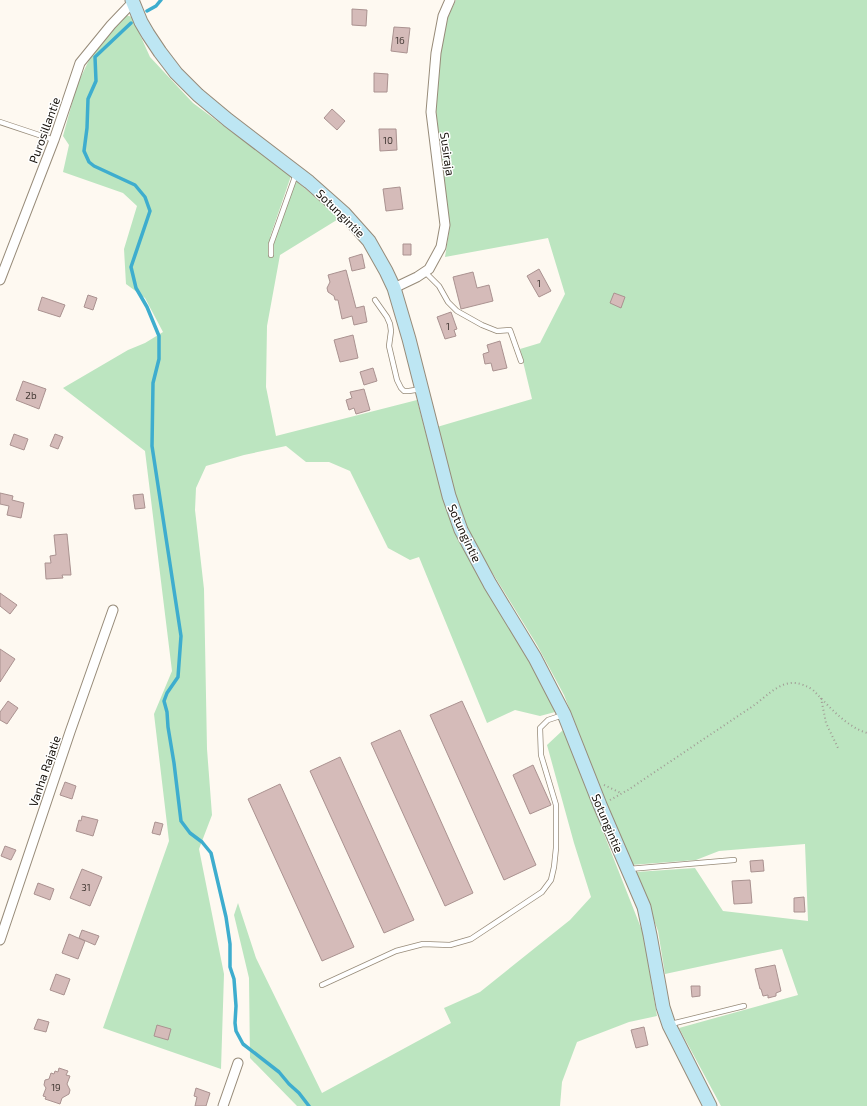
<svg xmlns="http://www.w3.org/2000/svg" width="867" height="1106" viewBox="0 0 867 1106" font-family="'Exo 2',sans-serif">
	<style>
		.green { fill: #bce5c0 }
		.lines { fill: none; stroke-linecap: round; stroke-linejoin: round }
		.stream { stroke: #3eadce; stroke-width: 3.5 }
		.building { fill: #d5bbb9; stroke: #aa9290 }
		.lane-casing { stroke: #978b79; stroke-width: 6 }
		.street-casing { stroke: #978b79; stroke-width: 11 }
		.secondary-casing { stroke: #978b79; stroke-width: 15 }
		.path { stroke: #a19c95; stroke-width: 2; stroke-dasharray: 1 3; stroke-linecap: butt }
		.lane { stroke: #fff; stroke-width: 4.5 }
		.street { stroke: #fff; stroke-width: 9 }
		.secondary { stroke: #bde6f3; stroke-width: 13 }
		.labels { text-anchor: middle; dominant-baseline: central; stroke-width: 3; stroke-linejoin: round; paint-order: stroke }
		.number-label { font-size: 10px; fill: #453b36 }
		.street-label { font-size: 12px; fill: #15100a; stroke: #fff }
	</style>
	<rect width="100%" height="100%" fill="#fef9f1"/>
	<!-- green -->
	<path class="green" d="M456 0H867V1106H721L679 1028 798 995 782 949 665 974 658 931 636 872 695 868 723 911 808 921 805 844 719 851 696 860 631 865 564 695 537 645 477 548 464 520 455 495 437 427 532 399 520 349 540 343 565 294 548 238 445 257 450 226 436 111 439 58 448 17Z
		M126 15 132 17 150 57 193 103 291 176 270 237 273 242 296 181 340 218 280 255 267 326 266 387 276 436 417 400 441 491 456 532 484 586 547 692 555 712 540 716 515 710 487 723 419 557 410 560 388 548 350 471 329 462H306L286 446 244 455 206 466 196 488 195 510 204 589 207 749 212 815 199 849 224 974 221 1069 103 1028 169 841 154 714 172 671 145 451 63 388 128 350 145 343 163 332 145 298 126 284 124 249 137 206 123 193 63 172 69 145 63 136 77 85 90 58Z
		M563 730 643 933 657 1016 629 1022 577 1042 562 1082 560 1106H297L250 1058 249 978 234 915 238 903 256 958 322 1093 451 1023 444 1008 480 992 570 920 591 897 574 843 547 745Z"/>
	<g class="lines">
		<!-- stream -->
		<path class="stream" d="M147 11 156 6 161 0
			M131 23 95 57 96 81 88 99 87 128 84 151 89 162 94 166 135 185 145 197 150 211 131 267 136 288 147 307 159 336V359L153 383 152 446 181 636 178 677 167 693 164 701 167 712 168 727 174 763 181 821 190 833 202 842 211 853 226 917 230 944V967L234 979 236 1006 235 1023 236 1031 243 1044 279 1072 289 1084 299 1093 309 1106"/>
	</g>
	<!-- building -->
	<path class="building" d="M352 9 367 10 366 26 352 25Z
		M394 27 410 28 407 53 391 51Z
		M374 73 388 74 387 92H374Z
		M332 109 345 121 337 130 324 118Z
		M379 129H396L397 150 380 151Z
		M400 187 403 209 386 211 383 189Z
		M403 244H411V255H403Z
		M362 254 365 268 352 271 349 258Z
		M539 269 551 291 539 297 527 276Z
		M346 270 356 308 364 306 367 322 354 325 352 316 342 319 338 300H335L334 296 328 292 327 288 330 282 328 275Z
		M473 272 477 288 489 285 493 301 461 309 453 277Z
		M614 293 625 297 621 308 610 303Z
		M88 295 97 298 93 310 84 307Z
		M42 297 65 305 60 317 38 310Z
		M451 312 457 329 454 330 456 336 445 339 437 317Z
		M353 335 358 358 340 362 334 340Z
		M500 341 507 368 493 371 491 363 485 364 483 354 489 352 487 345Z
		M373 368 377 381 364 385 360 372Z
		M23 381 46 389 39 409 16 400Z
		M364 389 370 410 356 414 354 408 349 410 346 400 352 398 350 392Z
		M14 434 28 439 24 450 10 445Z
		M55 434 63 437 58 449 50 446Z
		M0 493 13 496 12 500 24 503 21 518 7 515 9 506 0 504Z
		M143 494 145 508 135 509 133 495Z
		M67 534 71 575H62L63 578 46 579 45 563H51L50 556 56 555 54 535Z
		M0 593 17 605 10 614 0 606Z
		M0 649 15 659 0 682Z
		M8 701 18 708 7 724 0 720V712Z
		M462 701 536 865 504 880 430 715Z
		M400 730 473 893 445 906 371 743Z
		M340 757 414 920 384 933 310 771Z
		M533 765 551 805 530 814 513 775Z
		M65 782 76 786 72 799 60 795Z
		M280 784 354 947 322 961 248 799Z
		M82 816 98 820 93 836 76 831 79 820 81 821Z
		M155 822 163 824 160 835 152 833Z
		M5 846 16 850 11 860 1 856Z
		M763 860 764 871 751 872 750 861Z
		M82 869 102 877 90 906 70 898Z
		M750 880 752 903 734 904 732 881Z
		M38 883 54 889 50 900 34 894Z
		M804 897 805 912H794V898Z
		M82 930 99 936 95 945 79 938Z
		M69 934 85 941 78 959 62 953Z
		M775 965 781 991 776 993V996L768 998V995L763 996 761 989H760L755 969Z
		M56 974 70 979 64 995 50 990Z
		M691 986H700V996L692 997Z
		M38 1019 49 1022 46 1032 34 1029Z
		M157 1025 171 1029 168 1040 154 1036Z
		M644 1027 648 1045 636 1048 631 1030Z
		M59 1068 68 1071 66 1075 70 1076 67 1084 70 1090 69 1094 62 1098 60 1104 45 1099 46 1097 43 1096 46 1088 44 1085 45 1080 49 1079 51 1073 54 1074 55 1071 58 1072Z
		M196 1088 210 1093 206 1106H195L197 1097 194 1096Z"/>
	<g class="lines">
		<defs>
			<path id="lane" d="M0 122 54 140
				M271 255V244L296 174
				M425 272 439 286 448 302 457 311 482 325 497 331 510 330 521 361
				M375 300 387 317 390 324 391 331 389 346 397 380 401 388 404 391H409L421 389
				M629 869 734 860
				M322 985 396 951 423 944 450 945 471 939 542 892 551 880 554 867 556 848V805L541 755 540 728 548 720 563 715
				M671 1024 744 1006"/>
			<path id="street" d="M0 280 54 140 80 63 111 25 133 2
				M394 288 417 277 429 269 441 247 445 225 431 112 436 53 443 16 450 0
				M0 940 70 732 113 610
				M223 1106 238 1063"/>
			<path id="secondary" d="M132 0 141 22 148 34 160 52 176 73 198 95 228 120 309 182 344 213 369 241 386 271 394 288 409 339 449 496 461 530 490 584 535 658 564 714 600 805 644 907 650 935 663 1007 669 1025 710 1106"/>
		</defs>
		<!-- lane casing -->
		<use href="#lane" class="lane-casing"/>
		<!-- street casing -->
		<use href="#street" class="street-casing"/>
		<!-- secondary casing -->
		<use href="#secondary" class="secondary-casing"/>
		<!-- path -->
		<path class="path" d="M821 698 826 723 838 748
			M604 785 621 793
			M610 800 628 790 741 714C747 710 752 707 757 703 776 688 789 674 813 690 829 706 845 726 867 733"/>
		<!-- lane -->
		<use href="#lane" class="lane"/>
		<!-- street -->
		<use href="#street" class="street"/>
		<!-- secondary -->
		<use href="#secondary" class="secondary"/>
	</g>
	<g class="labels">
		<!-- number labels -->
		<g class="number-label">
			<text x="400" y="40">16</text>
			<text x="388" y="140">10</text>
			<text x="539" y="283">1</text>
			<text x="448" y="326">1</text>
			<text x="31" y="395">2b</text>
			<text x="86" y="887">31</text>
			<text x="56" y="1087">19</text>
		</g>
		<!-- street labels -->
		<g class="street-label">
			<text transform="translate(44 130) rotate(-70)">Purosillantie</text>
			<text transform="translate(448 154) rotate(82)">Susiraja</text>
			<text transform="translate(341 213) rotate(45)">Sotungintie</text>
			<text transform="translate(465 533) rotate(65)">Sotungintie</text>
			<text transform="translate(44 771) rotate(-71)">Vanha Rajatie</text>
			<text transform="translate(608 823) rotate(67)">Sotungintie</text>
		</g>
	</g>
</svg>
